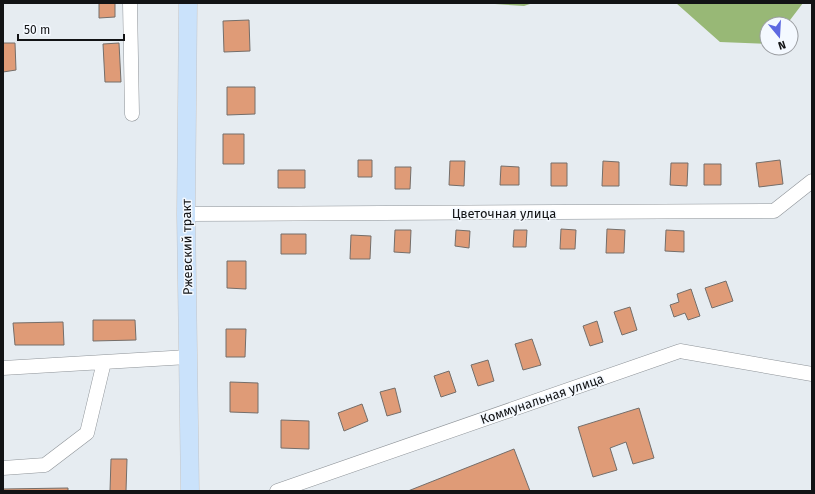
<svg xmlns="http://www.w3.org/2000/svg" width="815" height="494" viewBox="0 0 815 494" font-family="'Fira Sans',sans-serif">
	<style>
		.forest { fill: #98b876 }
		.building { fill: #df9b77; stroke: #746e6a }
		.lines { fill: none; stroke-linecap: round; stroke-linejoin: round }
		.minor-casing { stroke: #8e9398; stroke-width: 15 }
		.major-casing { stroke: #c6c6c7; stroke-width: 19 }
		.minor { stroke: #fff; stroke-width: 14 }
		.major { stroke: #cae2fb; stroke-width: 18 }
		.labels { text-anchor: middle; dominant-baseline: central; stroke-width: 3; stroke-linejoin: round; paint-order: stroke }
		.street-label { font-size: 13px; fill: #121315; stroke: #f4f9ff }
	</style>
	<rect width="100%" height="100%" fill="#e6ecf1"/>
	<!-- forest -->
	<path class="forest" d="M480 3H533L524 6Z
		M676 3H803L787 24H767V44L720 42Z"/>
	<!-- building -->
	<path class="building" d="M99 3H115V17L99 18Z
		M249 20 250 51 224 52 223 21Z
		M3 43H15L16 70 3 72Z
		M119 43 121 82H105L103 44Z
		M227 87H255V114L227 115Z
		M223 134H244V164H223Z
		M358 160H372V177H358Z
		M780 160 783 184 759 187 756 163Z
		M450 161H465L464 186 449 185Z
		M603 161 619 162V186H602Z
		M551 163H567V186H551Z
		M671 163H688L687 186 670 185Z
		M704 164H721V185H704Z
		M501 166 519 167V185H500Z
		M395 167H411L410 189H395Z
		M278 170H305V188H278Z
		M561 229 576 230 575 249H560Z
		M607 229 625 230 624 253H606Z
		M395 230H411L410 253 394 252Z
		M456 230 470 231 469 248 455 246Z
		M514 230H527L526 247H513Z
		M666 230 684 231V252L665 251Z
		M281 234H306V254H281Z
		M351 235 371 236 370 259H350Z
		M227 261H246V289L227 288Z
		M726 281 733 301 712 308 705 288Z
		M691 289 700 316 688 320 685 313 674 317 670 305 679 302 677 294Z
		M630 307 637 330 622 335 614 312Z
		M93 320H135L136 340 93 341Z
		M597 321 603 342 590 346 583 326Z
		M63 322 64 345H15L13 323Z
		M226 329H246L245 357H226Z
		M532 339 541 365 523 370 515 344Z
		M488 360 494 381 478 386 471 365Z
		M449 371 456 392 441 397 434 376Z
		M230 382 258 383V413L230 412Z
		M395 388 401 412 387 416 380 392Z
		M362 404 368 421 344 431 338 413Z
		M639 408 654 458 633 464 626 442 610 448 617 470 593 477 578 427Z
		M281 420 309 421V449L281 448Z
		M514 449 530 491H408Z
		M111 459H127L126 491H110Z
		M68 488V491H3V489Z"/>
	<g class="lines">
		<defs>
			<path id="minor" d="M130 3 132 114
				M186 214 774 211 812 181
				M3 368 188 357
				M3 468 45 465 87 433 104 362
				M277 491 680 351 812 374"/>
			<path id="major" d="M188 3 186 214 190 491"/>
		</defs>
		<!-- minor casing -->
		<use href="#minor" class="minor-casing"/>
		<!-- major casing -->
		<use href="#major" class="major-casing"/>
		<!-- minor -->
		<use href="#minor" class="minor"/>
		<!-- major -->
		<use href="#major" class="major"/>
	</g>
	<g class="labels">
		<!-- street labels -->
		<g class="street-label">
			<text x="504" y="213">Цветочная улица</text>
			<text transform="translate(187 247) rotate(-91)">Ржевский тракт</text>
			<text transform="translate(542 399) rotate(-19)">Коммунальная улица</text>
		</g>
	</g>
	<!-- border -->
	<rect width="815" height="494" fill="none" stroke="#121315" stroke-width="8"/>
	<!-- north arrow -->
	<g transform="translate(779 36) rotate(162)"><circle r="19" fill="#f4f9ff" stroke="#9a9da1"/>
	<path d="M0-3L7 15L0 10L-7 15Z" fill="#5d69e1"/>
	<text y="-6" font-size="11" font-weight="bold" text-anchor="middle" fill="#121315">N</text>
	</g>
	<!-- scale -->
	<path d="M18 34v6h106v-6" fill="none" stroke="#121315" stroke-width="2"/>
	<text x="24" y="34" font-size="12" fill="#121315" stroke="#f4f9ff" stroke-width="3" paint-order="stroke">50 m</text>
</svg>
